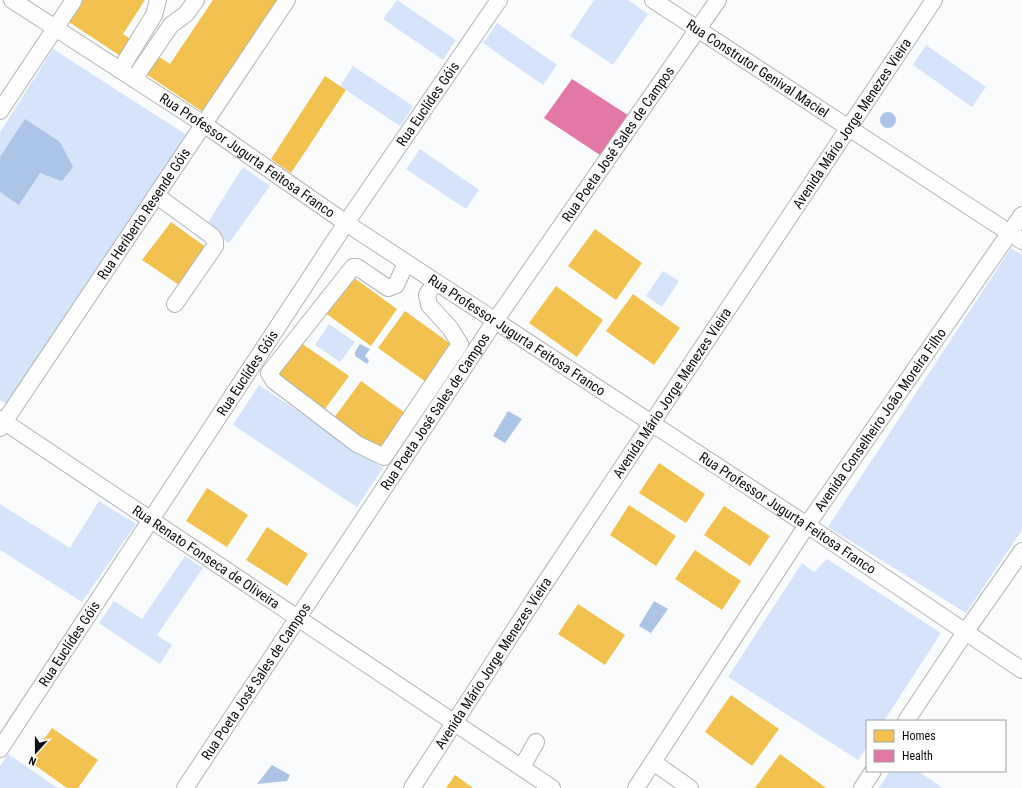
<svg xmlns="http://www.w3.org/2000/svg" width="1022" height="788" viewBox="0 0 1022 788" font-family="'Roboto Condensed',sans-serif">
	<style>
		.green { fill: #d5e4fa }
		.water { fill: #acc4e8 }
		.homes { fill: #f2c14e }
		.health { fill: #e377a8 }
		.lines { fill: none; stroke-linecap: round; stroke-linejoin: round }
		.minor-casing { stroke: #b3b4b6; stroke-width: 18 }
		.minor { stroke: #fefeff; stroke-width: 16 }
		.labels { text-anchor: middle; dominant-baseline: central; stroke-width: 4; stroke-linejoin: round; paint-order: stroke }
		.street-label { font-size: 14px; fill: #0e0f10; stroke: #fff }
	</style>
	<rect width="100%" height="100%" fill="#f9fbfd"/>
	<!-- green -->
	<path class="green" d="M397 0 456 40 443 60 383 19Z
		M594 0H628L648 14 613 65 570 36Z
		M497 23 557 65 543 85 483 43Z
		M926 45 986 87 972 107 913 65Z
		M53 49 188 136 12 408 0 400V132Z
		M353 66 413 106 400 126 340 86Z
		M420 149 479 190 466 209 406 169Z
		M243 167 270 186 229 243 205 227Z
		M1011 248 1022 255V530L966 613 828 527Z
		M663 271 679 281 662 307 646 296Z
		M329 324 355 342 340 362 315 345Z
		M259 385 383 468 357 507 233 425Z
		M99 501 136 524 82 602 0 550V504L70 548Z
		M185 556 203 568 157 635 172 645 160 664 99 623 114 601 142 619Z
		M827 559 941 633 884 721H867V747L858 760 728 677 802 563 814 572Z
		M8 754 58 788H0V766Z
		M890 771H918L943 788H879Z"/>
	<!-- water -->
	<path class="water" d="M880 120a8 8 0 1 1 16 0a8 8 0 1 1-16 0Z
		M25 119 60 142 73 167 62 181 40 173 19 205 0 192V157Z
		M360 344 370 349 365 356 369 360 367 364 355 356V352Z
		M508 411 522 419 505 443 493 436Z
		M654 601 668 609 651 633 639 626Z
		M272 765 290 775 287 781 257 784Z"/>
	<!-- homes -->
	<path class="homes" d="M83 0H145L123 34 133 41 122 57 69 22Z
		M213 0H282L206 114 146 74 158 56 170 64Z
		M325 76 346 90 291 173 271 159Z
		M171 222 207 248 179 285 142 260Z
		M595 229 642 263 616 300 568 266Z
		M350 275 397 309 371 346 324 312Z
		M556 286 603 320 577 357 529 323Z
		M633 294 680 328 654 365 606 331Z
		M405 311 452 345 426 382 378 348Z
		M301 343 349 376 322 413 275 379Z
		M361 381 408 415 382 452 334 418Z
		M659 463 705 494 686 523 639 493Z
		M207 488 248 515 227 547 186 521Z
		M629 505 676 536 656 566 610 535Z
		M724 506 770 536 750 566 704 535Z
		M267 527 308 554 287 586 246 560Z
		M695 550 741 581 722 610 675 579Z
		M578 604 625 635 605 665 558 634Z
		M731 695 779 729 752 766 705 732Z
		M52 728 98 760 78 788H67L29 761Z
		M780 754 826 788H755Z
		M455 775 473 788H446Z"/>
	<!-- health -->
	<path class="health" d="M572 79 634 119 606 159 544 118Z"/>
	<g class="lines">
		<defs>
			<g id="minor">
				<path id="s1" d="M12 0 205 125 346 223 807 525 1022 670"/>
				<path id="s2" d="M653 0 1022 241"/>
				<path d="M120 70 154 15 158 0"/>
				<path d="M134 79 171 25 186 14 196 0"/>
				<path d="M0 111 74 0"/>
				<path d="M157 196 212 236 215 241V246L175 304"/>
				<path d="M406 263 396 285 388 288 357 267H353L269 373 274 381 357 444 384 457 460 344 450 328 429 305 427 295 435 282"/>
				<path id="s3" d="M0 419 552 788"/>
				<path id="s4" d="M0 428 287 0"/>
				<path d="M906 721 966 631 1022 551"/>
				<path id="s5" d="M0 749 346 223 499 0"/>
				<path d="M653 762 690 788"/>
				<path d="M522 767 536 742"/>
				<path id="s6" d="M185 788 495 321 718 0"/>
				<path id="s7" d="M412 788 537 595 934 0"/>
				<path id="s8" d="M636 788 807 525 1022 215"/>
				<path d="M862 788 873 771"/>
			</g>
		</defs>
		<!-- minor casing -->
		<use href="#minor" class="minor-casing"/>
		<!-- minor -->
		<use href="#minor" class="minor"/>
	</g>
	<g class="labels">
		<!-- street labels -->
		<g class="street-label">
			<text stroke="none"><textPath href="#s2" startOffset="125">Rua Construtor Genival Maciel</textPath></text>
			<text stroke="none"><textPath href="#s5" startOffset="774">Rua Euclídes Góis</textPath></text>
			<text stroke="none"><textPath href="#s7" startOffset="797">Avenida Mário Jorge Menezes Vieira</textPath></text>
			<text stroke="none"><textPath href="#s6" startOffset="776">Rua Poeta José Sales de Campos</textPath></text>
			<text stroke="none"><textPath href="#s1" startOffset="282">Rua Professor Jugurta Feitosa Franco</textPath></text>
			<text stroke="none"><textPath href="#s4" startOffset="258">Rua Heriberto Resende Góis</textPath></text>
			<text stroke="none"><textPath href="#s1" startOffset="606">Rua Professor Jugurta Feitosa Franco</textPath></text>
			<text stroke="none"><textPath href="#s5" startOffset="450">Rua Euclídes Góis</textPath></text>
			<text stroke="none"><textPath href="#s7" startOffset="473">Avenida Mário Jorge Menezes Vieira</textPath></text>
			<text stroke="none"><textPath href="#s6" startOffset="452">Rua Poeta José Sales de Campos</textPath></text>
			<text stroke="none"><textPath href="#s8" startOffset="442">Avenida Conselheiro João Moreira Filho</textPath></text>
			<text stroke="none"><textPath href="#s1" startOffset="930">Rua Professor Jugurta Feitosa Franco</textPath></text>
			<text stroke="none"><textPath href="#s3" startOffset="248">Rua Renato Fonseca de Oliveira</textPath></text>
			<text stroke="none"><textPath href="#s5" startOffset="126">Rua Euclídes Góis</textPath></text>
			<text stroke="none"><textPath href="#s7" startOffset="149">Avenida Mário Jorge Menezes Vieira</textPath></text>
			<text stroke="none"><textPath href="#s6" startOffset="128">Rua Poeta José Sales de Campos</textPath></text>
		</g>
	</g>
	<!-- legend -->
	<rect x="866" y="720" width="140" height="52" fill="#ffffff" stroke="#9f9f9f"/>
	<rect x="874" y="730" width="20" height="12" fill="#f2c14e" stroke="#9f9f9f"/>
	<text x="902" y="740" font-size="12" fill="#0e0f10">Homes</text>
	<rect x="874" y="750" width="20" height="12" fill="#e377a8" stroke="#9f9f9f"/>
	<text x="902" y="760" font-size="12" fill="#0e0f10">Health</text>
	<!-- north arrow -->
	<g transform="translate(36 752) rotate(201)" stroke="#ffffff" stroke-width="3" paint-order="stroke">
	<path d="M0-3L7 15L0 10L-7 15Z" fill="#0e0f10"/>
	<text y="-6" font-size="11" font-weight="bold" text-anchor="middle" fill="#0e0f10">N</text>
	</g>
</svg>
